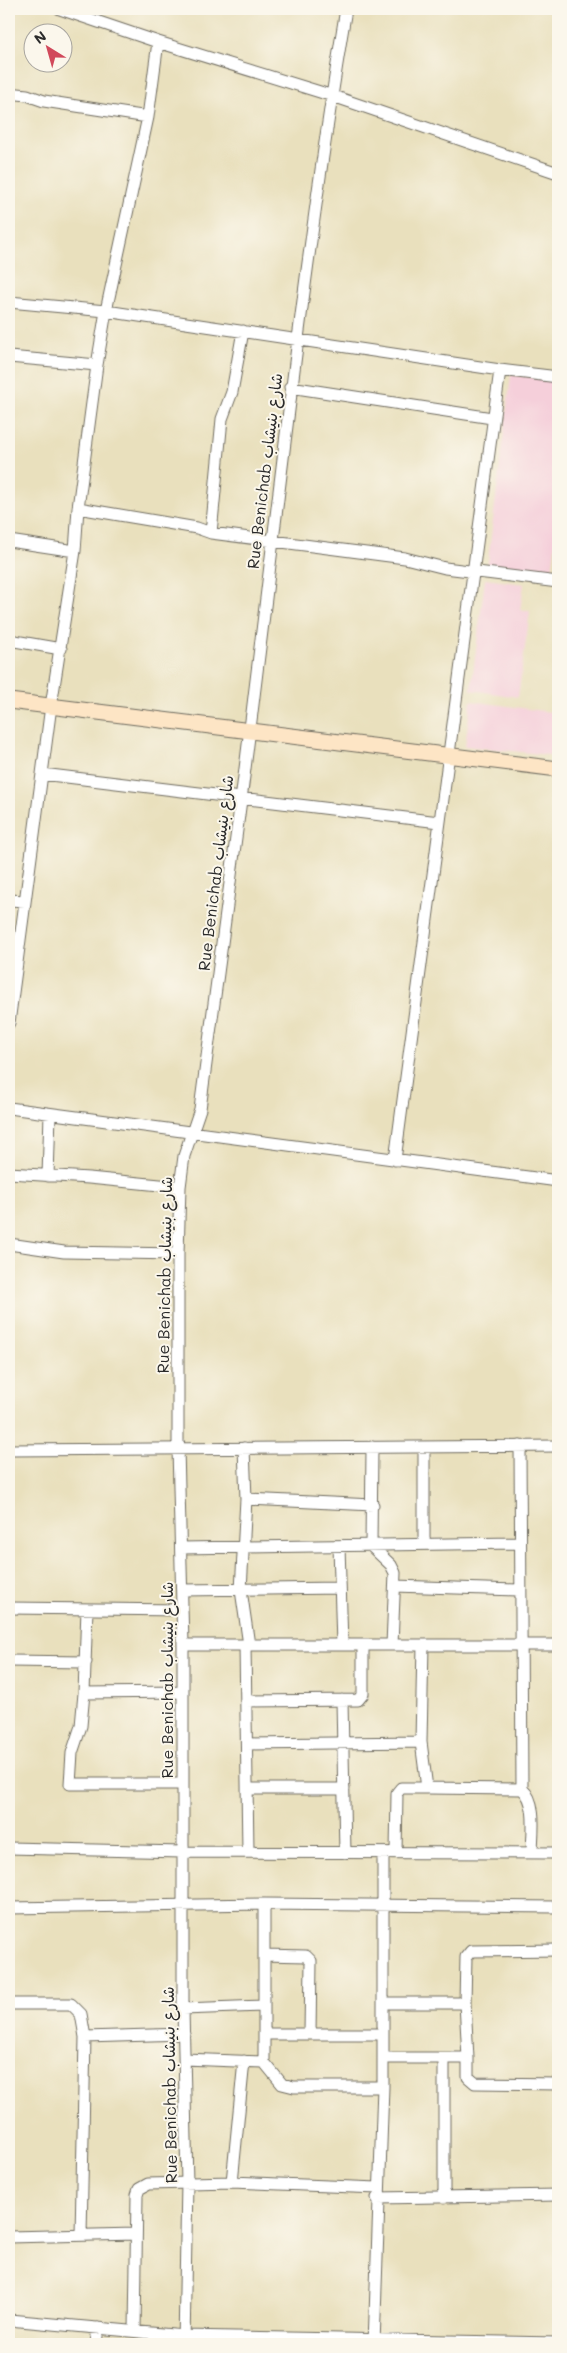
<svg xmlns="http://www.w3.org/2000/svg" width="567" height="2353" viewBox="0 0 567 2353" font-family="Mali,'Playpen Sans Arabic',sans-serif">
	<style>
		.built { fill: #f5cfda }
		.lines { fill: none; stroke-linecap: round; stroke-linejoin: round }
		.street-casing { stroke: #6e6a5e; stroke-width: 13 }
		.secondary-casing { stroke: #6e6a5e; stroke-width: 17 }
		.street { stroke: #fff; stroke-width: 11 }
		.secondary { stroke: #fde5c5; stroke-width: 15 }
		.labels { text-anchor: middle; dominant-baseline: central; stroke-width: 4; stroke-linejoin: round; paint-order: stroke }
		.street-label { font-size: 16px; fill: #2b2b2b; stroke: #fbf7ec }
	</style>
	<rect width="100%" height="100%" fill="#fbf7ec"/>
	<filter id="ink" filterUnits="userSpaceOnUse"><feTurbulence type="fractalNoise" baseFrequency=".02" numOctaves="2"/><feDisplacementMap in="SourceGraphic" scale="10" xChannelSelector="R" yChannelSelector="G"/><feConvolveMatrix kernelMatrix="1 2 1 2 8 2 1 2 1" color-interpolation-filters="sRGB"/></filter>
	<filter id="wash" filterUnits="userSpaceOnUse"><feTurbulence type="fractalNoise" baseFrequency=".0096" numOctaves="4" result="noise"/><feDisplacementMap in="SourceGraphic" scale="20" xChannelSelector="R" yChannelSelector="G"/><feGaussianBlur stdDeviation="1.12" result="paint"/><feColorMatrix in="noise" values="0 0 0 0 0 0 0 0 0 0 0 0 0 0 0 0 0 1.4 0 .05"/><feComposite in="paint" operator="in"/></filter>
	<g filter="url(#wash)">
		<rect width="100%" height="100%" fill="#e9e0bd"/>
		<!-- built -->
		<path class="built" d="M511 375 558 379V523L551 578 487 569Z
			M485 579 524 584 520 610 530 611 518 697 471 690Z
			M471 701 558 713V756L465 746Z"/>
	</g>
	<g filter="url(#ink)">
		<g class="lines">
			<defs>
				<path id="street" d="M60 9 158 42 333 96 558 173
					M9 93 27 95 44 101 148 117
					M9 302 106 311 500 370 558 377
					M9 357 97 365
					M290 387 492 418
					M78 508 197 528 211 533 405 558 445 568 558 582
					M211 533 222 419 232 392 243 331
					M9 541 75 551
					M9 640 61 649
					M42 774 439 822
					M9 900 25 901
					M9 1023 51 706 75 551 78 508 97 365 106 311 148 117 158 42
					M9 1108 558 1181
					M395 1160 500 370
					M9 1173 89 1178 180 1187
					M48 1176 50 1114
					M9 1244 64 1252 178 1254
					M520 1446 522 1789
					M372 1447 371 1546 391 1565 395 1573 392 1645
					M424 1447V1543
					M244 1448 246 1499 241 1590 249 1645
					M9 1450 558 1446
					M246 1499 373 1505
					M339 1546 342 1645
					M181 1548 520 1543
					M395 1586 519 1590
					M182 1590 340 1588
					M9 1608 182 1610
					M87 1609 84 1693 81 1726 72 1753 70 1784H183
					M183 1645H558
					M245 1645 248 1852
					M423 1645 421 1742 427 1788 522 1789C538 1802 532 1835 532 1853
					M9 1661 86 1662
					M84 1693 183 1692
					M342 1700 345 1853
					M246 1701 358 1700 363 1694V1645
					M247 1744 421 1742
					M247 1789H344
					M9 1848 182 1852 558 1853
					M396 1853 397 1793 401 1788H427
					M264 1904V2062
					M9 1908 264 1904 558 1907
					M264 1955 306 1956 311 1961 310 2034H383
					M384 2003H465L468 2058
					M465 2003 466 1957 471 1951 558 1950
					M9 2004H71L81 2014 85 2037 81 2235
					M183 2009 264 2006
					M264 2034H310
					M85 2037 184 2034
					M383 2058H468V2077L475 2083 558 2084
					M184 2059 264 2062 282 2084 294 2087H383
					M232 2182 244 2061
					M377 2198 558 2195
					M444 2198V2059
					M9 2237 136 2234
					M9 2320 184 2336 558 2343
					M135 2331 137 2195 139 2189 148 2184 232 2182 378 2188
					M96 2344 98 2328
					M184 2344 187 2183 183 2009V1645L178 1448V1254L180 1187 184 1156 200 1109C214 1006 228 903 241 800 275 536 302 271 346 9
					M374 2344 383 2087V1853"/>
				<path id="secondary" d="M9 701 558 769"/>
			</defs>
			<!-- street casing -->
			<use href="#street" class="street-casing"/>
			<!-- secondary casing -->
			<use href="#secondary" class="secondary-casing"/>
			<!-- street -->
			<use href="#street" class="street"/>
			<!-- secondary -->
			<use href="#secondary" class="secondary"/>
		</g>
	</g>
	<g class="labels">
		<!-- street labels -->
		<g class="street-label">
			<text transform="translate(264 471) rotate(-83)">Rue Benichab شارع بنيشاب</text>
			<text transform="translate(215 873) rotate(-83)">Rue Benichab شارع بنيشاب</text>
			<text transform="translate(164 1275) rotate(-89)">Rue Benichab شارع بنيشاب</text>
			<text transform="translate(166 1680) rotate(-90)">Rue Benichab شارع بنيشاب</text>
			<text transform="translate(169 2085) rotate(-91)">Rue Benichab شارع بنيشاب</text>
		</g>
	</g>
	<!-- margin -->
	<rect width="567" height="2353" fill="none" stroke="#fbf7ec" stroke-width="30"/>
	<!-- north arrow -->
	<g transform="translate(48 48) rotate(323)"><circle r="24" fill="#fbf7ec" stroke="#a8a59f"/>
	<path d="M0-4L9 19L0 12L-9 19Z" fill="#d1495b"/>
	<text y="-8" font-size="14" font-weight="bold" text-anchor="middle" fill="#2b2b2b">N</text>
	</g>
</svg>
